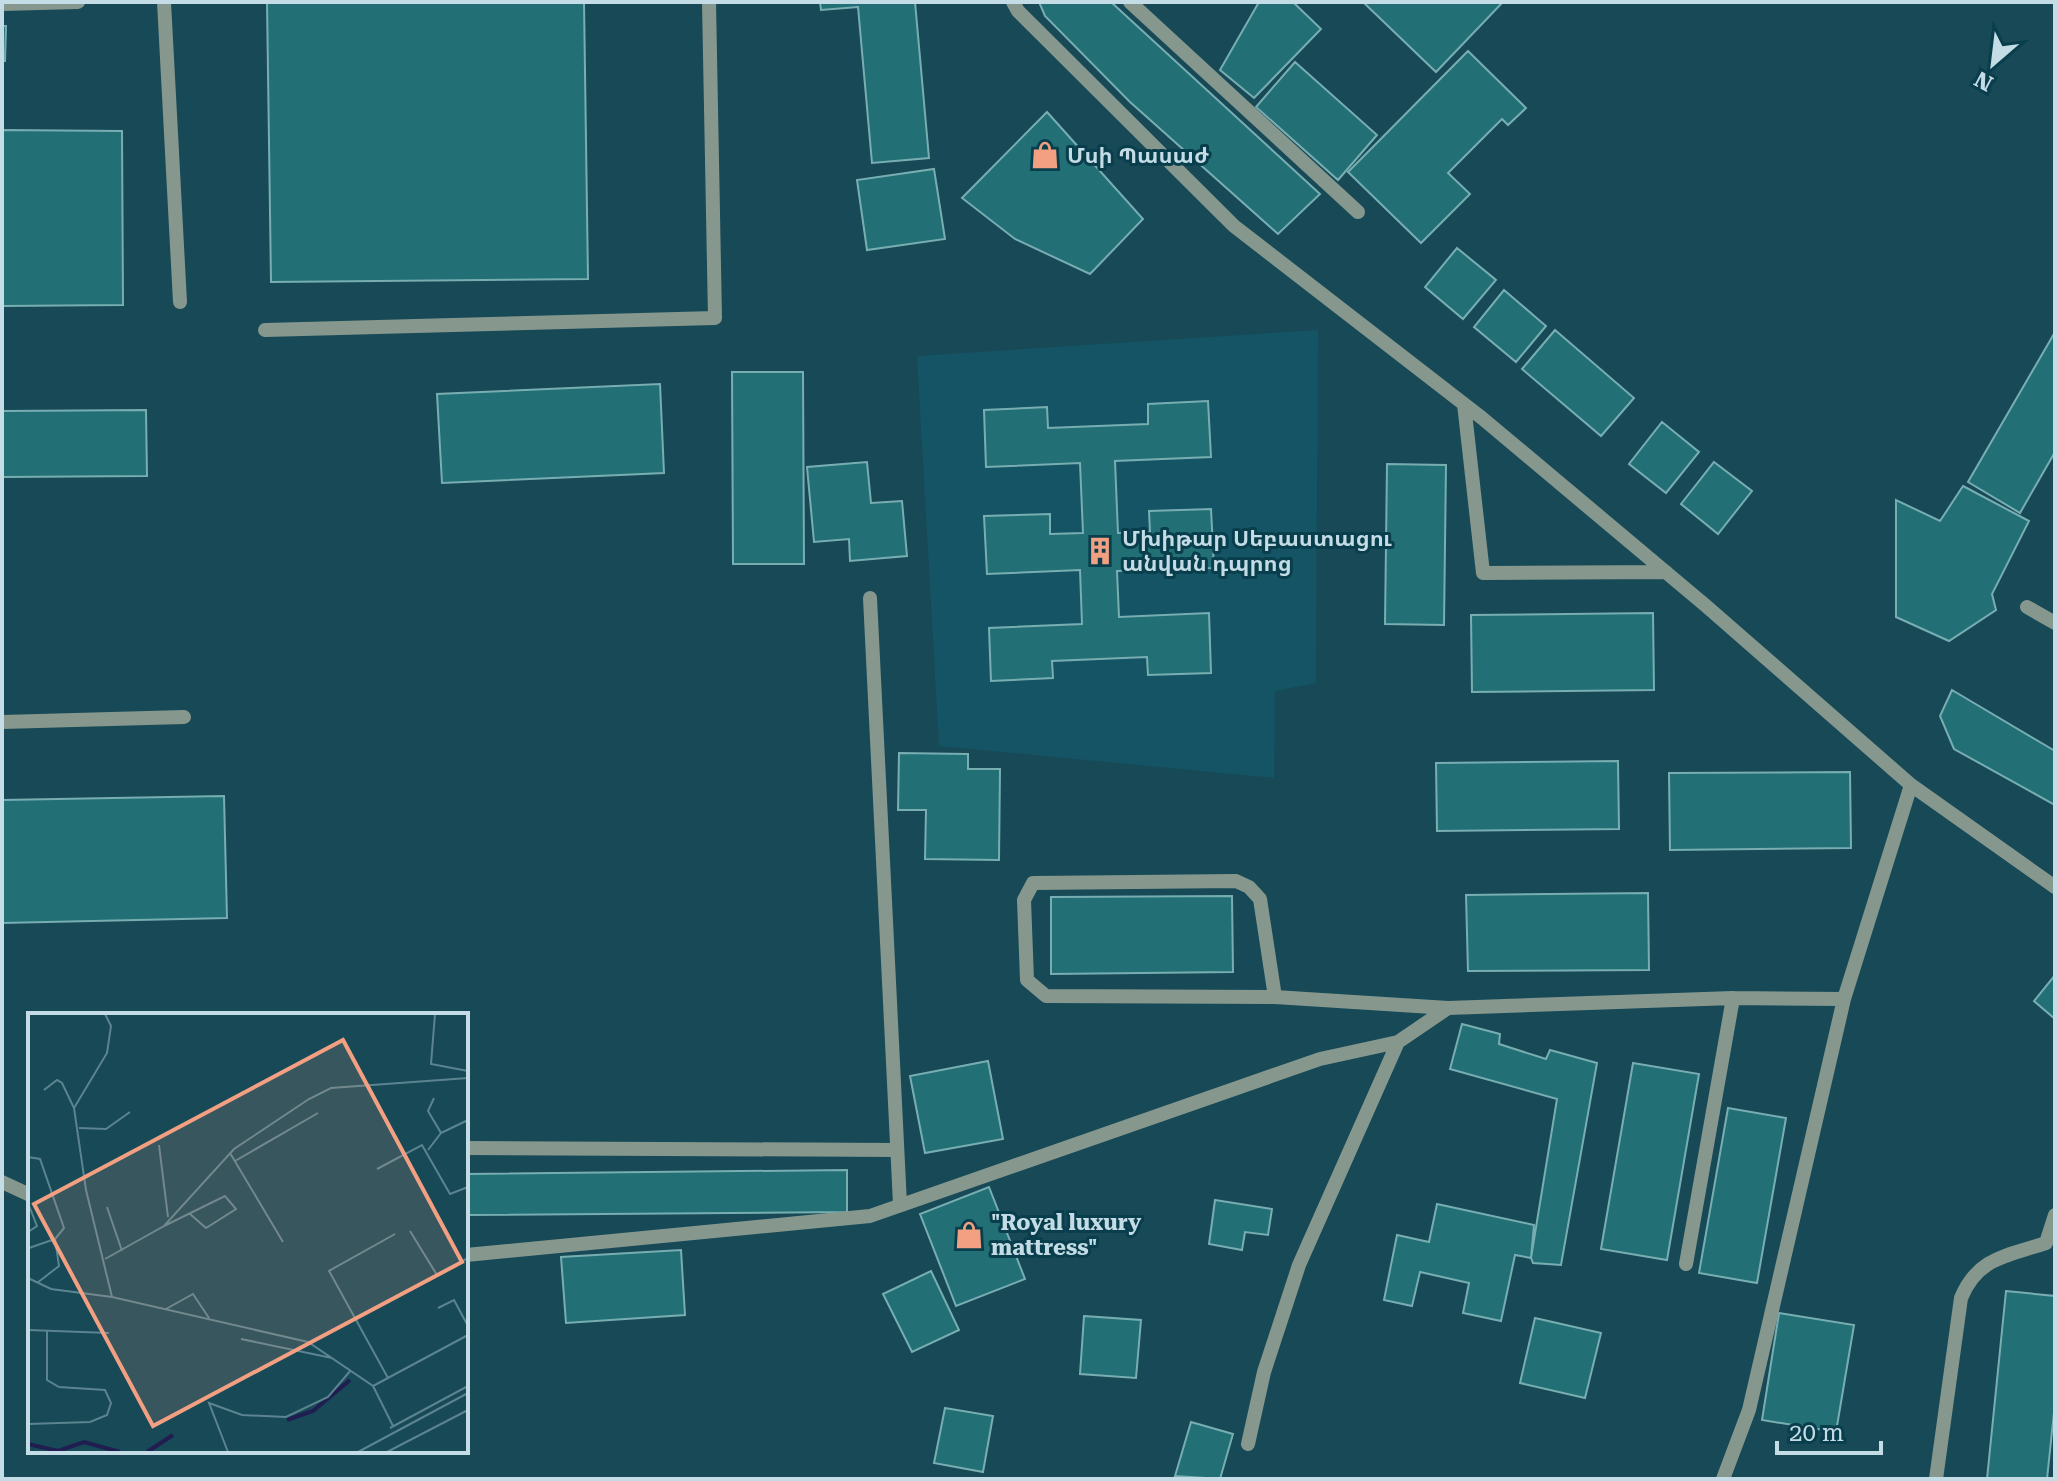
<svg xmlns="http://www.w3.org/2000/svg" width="2057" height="1481" viewBox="0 0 2057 1481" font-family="'Roboto Serif','Noto Sans Armenian',serif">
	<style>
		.built { fill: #155465 }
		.building { fill: #227075; stroke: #78aeb2; stroke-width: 2 }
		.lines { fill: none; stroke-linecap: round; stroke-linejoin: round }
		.minor { stroke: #86988e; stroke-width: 14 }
		.labels { text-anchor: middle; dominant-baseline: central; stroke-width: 6; stroke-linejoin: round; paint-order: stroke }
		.poi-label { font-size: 22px; font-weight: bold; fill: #c4dce5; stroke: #093e4c; text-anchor: start }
		.inset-river { fill: none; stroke: #201d51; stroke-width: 4 }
		.inset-road { fill: none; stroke: #5c8490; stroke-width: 2 }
		.view { fill: #f3a082; fill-opacity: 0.15; stroke: #f3a082; stroke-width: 4 }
		.inset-edge { fill: none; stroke: #c4dce5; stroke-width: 4 }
	</style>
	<rect width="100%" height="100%" fill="#174957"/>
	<!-- built -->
	<path class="built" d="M1318 330 1316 683 1275 691 1274 778 939 746 917 356Z"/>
	<!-- building -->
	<path class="building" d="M267 2H584L588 279 271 282Z
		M820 2H915L929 158 872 163 858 7 821 10Z
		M1039 2H1111L1320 194 1278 234 1130 102 1045 16Z
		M1259 2H1293L1321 29 1254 98 1220 70Z
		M1363 2H1503L1436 72Z
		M2 26H6L5 61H2Z
		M1468 51 1526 108 1508 125 1502 119 1448 173 1470 194 1421 243 1348 172Z
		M1295 62 1377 135 1338 180 1256 107Z
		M1047 112 1143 219 1090 274 1015 239 962 198Z
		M2 130 122 131 123 305 2 306Z
		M934 169 945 239 867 250 857 180Z
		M1457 248 1496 280 1463 319 1425 287Z
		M1504 290 1546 326 1516 362 1474 327Z
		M1555 330 1634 398 1601 436 1522 369Z
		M2055 332V452L2020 513 1968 482Z
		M732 372H803L804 564H733Z
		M660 384 664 473 442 483 437 394Z
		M1208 401 1211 457 1115 461 1118 533 1150 532 1149 511 1211 509 1214 568 1117 571 1119 617 1209 613 1211 673 1148 675 1147 657 1052 661 1053 678 991 681 989 628 1082 624 1080 570 987 574 984 516 1050 514V534L1083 533 1080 463 986 467 984 410 1047 407 1048 428 1148 424V404Z
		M146 410 147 476 2 477V411Z
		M1662 422 1699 452 1666 493 1629 464Z
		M867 462 871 503 902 501 907 556 850 561 849 539 814 542 807 467Z
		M1714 462 1752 491 1718 534 1681 504Z
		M1387 464 1446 465 1444 625 1385 624Z
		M1963 486 2029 521 1992 594 1996 610 1949 641 1896 617V500L1940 521Z
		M1653 613 1654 690 1472 692 1471 615Z
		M1952 690 2055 751V805L1954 749 1940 716Z
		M899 753 968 754V769H1000L999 860 925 859 926 810H898Z
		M1618 761 1619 829 1437 831 1436 763Z
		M1850 772 1851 848 1670 850 1669 773Z
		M224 796 227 918 2 923V800Z
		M1648 893 1649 970 1468 971 1466 895Z
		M1232 896 1233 972 1051 974V897Z
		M2055 975V1019L2034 1001Z
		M1462 1024 1500 1034 1499 1044 1546 1059 1550 1050 1597 1063 1561 1265 1533 1263 1531 1258 1557 1099 1450 1069Z
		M988 1061 1003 1139 925 1153 910 1076Z
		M1633 1063 1699 1074 1667 1260 1601 1249Z
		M1728 1108 1786 1118 1757 1283 1699 1273Z
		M847 1170V1212L466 1215V1174Z
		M989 1187 1025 1279 956 1306 920 1214Z
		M1215 1200 1272 1209 1268 1235 1245 1232 1242 1250 1209 1244Z
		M1437 1204 1534 1225 1531 1258 1515 1255 1501 1321 1463 1313 1469 1283 1420 1272 1412 1306 1384 1300 1397 1235 1429 1242Z
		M681 1250 685 1315 566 1323 561 1257Z
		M931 1271 959 1330 912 1352 883 1294Z
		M2006 1291 2055 1296V1403L2047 1479H1987Z
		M1779 1313 1854 1325 1836 1432 1762 1420Z
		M1084 1316 1141 1320 1136 1378 1080 1374Z
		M1535 1318 1601 1333 1585 1398 1520 1383Z
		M945 1408 993 1416 983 1472 934 1463Z
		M1191 1422 1233 1434 1220 1479 1175 1476Z"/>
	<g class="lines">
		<!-- minor -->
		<path class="minor" d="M164 2 180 302
			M1013 2 1018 11 1234 226 1482 418 1705 605 1911 785 2055 887
			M1130 2 1358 212
			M2 4 78 2
			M265 330 715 318 709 2
			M1464 404 1483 573 1666 572
			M870 598 900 1204
			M2027 607 2055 623
			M2 722 184 717
			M1275 997 1260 899 1249 887 1236 881 1033 883 1024 900 1027 980 1046 996 1275 997 1448 1008
			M466 1148 897 1150
			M2 1182 30 1195
			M466 1255 870 1216 1320 1059 1398 1042 1448 1008 1733 998 1844 999
			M1686 1264 1733 998
			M1248 1444 1264 1372 1299 1265 1398 1042
			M1723 1479 1749 1410 1844 999 1911 785
			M1936 1479 1961 1298C1978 1257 2007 1256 2046 1243L2055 1215"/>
	</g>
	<!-- icons -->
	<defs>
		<symbol id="shop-bare" viewBox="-9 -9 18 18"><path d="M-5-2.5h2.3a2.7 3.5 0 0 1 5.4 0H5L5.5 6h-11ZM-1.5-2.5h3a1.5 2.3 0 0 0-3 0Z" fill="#f3a082" stroke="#093e4c" stroke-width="2.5" paint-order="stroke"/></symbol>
		<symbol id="building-bare" viewBox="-9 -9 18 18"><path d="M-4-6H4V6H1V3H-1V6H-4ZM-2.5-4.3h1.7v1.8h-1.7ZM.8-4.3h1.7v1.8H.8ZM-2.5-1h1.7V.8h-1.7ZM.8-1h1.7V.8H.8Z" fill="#f3a082" stroke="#093e4c" stroke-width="2.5" paint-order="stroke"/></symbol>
	</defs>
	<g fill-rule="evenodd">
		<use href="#shop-bare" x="1025" y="135" width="40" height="40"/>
		<use href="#building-bare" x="1080" y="531" width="40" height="40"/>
		<use href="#shop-bare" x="949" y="1215" width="40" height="40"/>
	</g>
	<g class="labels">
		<!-- poi labels -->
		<g class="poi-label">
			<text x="1067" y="155">Մսի Պասաժ</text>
			<text x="1122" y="538">Մխիթար Սեբաստացու<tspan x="1122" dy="25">անվան դպրոց</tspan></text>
			<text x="991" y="1222">"Royal luxury<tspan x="991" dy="25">mattress"</tspan></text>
		</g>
	</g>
	<!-- overview -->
	<g transform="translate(28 1013)">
		<rect width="440" height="440" fill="#174957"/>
		<path class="inset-river" d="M259 407 285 398 322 367M0 431 30 438 56 429 92 439M119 439 145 422"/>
		<path class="inset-road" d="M407 1 403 51 440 58M16 77 29 67 34 70 46 95 58 177 84 284M46 95 79 40 83 13 77 1M51 115 78 116 102 99M413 120 440 107M131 132 140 204M400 137 413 120 400 98 406 85M202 140 255 229M0 144 12 146 36 215 27 226 31 253 9 270M207 148 290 100M349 156 394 132 422 181 440 174M0 190 9 213 0 219M79 194 94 238M136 213 197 183 208 196 178 215 162 201M382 218 409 262 440 245M1 235 27 226M77 246 136 213 206 136 281 86 303 75 440 65M0 265 23 276 84 284 280 329 345 373 365 413M410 295 426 287 440 313M138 296 165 281 181 305M0 317 81 320M213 326 304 345M360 365 301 258 367 221M345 373 440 322M0 411 62 409 79 402 83 390 77 377 31 374 19 367V318M362 415 440 373M200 439 181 390 214 402 258 404 300 384 323 357M330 439 440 380M359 439 440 397"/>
		<path class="view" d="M315 27 434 249 125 413 6 191Z"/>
		<rect width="440" height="440" class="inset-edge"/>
	</g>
	<!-- border -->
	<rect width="2057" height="1481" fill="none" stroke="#c4dce5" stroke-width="8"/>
	<!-- north arrow -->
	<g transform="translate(1993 64) rotate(208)" stroke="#093e4c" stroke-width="6" paint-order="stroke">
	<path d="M0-6L14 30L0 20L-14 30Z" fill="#c4dce5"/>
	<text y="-12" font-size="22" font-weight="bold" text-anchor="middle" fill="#c4dce5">N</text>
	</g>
	<!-- scale -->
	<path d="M1777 1441v12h104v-12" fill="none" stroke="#c4dce5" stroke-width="4"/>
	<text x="1789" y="1441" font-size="24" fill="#c4dce5" stroke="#093e4c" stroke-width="6" paint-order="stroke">20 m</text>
</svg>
